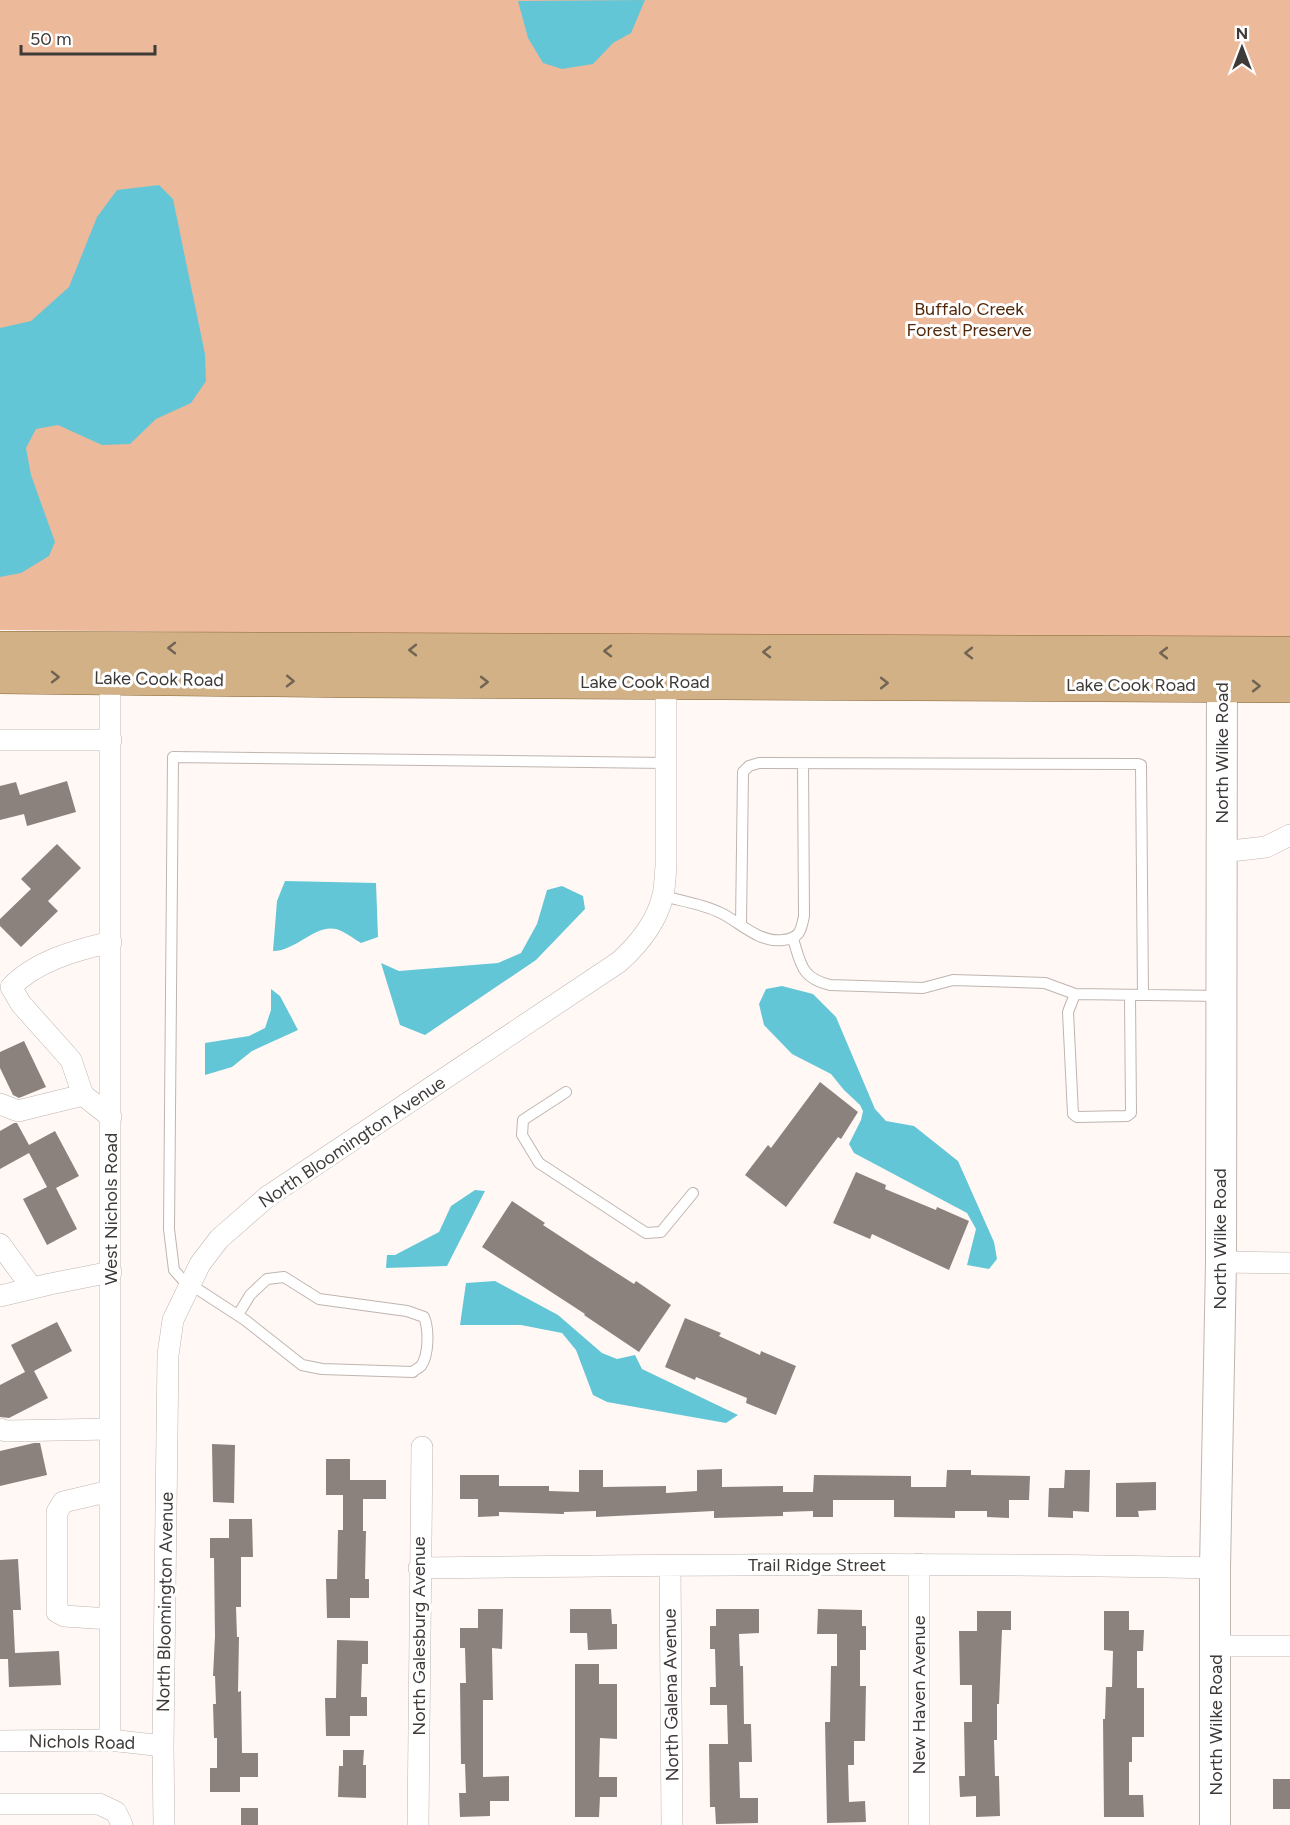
<svg xmlns="http://www.w3.org/2000/svg" width="1290" height="1825" viewBox="0 0 1290 1825" font-family="Figtree,sans-serif">
	<style>
		.green { fill: #edb99b }
		.water { fill: #63c6d6 }
		.building { fill: #8c827d }
		.lines { fill: none; stroke-linecap: round; stroke-linejoin: round }
		.lane-casing { stroke: #bfb5af; stroke-width: 12 }
		.street-casing { stroke: #bfb5af; stroke-width: 22 }
		.secondary-casing { stroke: #bfb5af; stroke-width: 32 }
		.primary-casing { stroke: #896635; stroke-width: 34 }
		.lane { stroke: #fff; stroke-width: 10 }
		.street { stroke: #fff; stroke-width: 21 }
		.secondary { stroke: #fff; stroke-width: 30 }
		.primary { stroke: #d1b185; stroke-width: 33 }
		.oneway { stroke: #716453 }
		.labels { text-anchor: middle; dominant-baseline: central; stroke-width: 6; stroke-linejoin: round; paint-order: stroke }
		.park-label { font-size: 18px; fill: #53280a; stroke: #fff }
		.street-label { font-size: 18px; fill: #3e3a38; stroke: #fff }
	</style>
	<rect width="100%" height="100%" fill="#fff8f5"/>
	<!-- green -->
	<path class="green" d="M0 0H1290V642L0 630Z"/>
	<!-- water -->
	<path class="water" d="M645 0 631 33 613 43 593 64 562 69 543 63 528 38 518 1Z
		M159 185 173 199 205 354 206 381 191 403 156 419 130 444 102 445 58 425 36 429 26 448 31 475 55 542 49 556 21 573 0 577V328L31 321 69 287 97 217 117 190Z
		M285 881 376 883 378 937 361 943C354 939 344 931 336 929 315 924 296 951 273 951L277 901Z
		M562 886 583 896 585 909 536 960 425 1035 400 1025 381 963 399 971 498 963 521 953 537 924 547 890Z
		M782 986 813 994 836 1017 875 1109 886 1121 914 1126 958 1161 994 1242 997 1259 989 1269 967 1265 976 1229 967 1213 854 1153 849 1144 861 1120 863 1111 860 1105 844 1090 831 1074 792 1054 764 1025 759 1004 766 989Z
		M271 989 280 996 298 1030 252 1051 232 1067 205 1075V1043L249 1036 265 1028 271 1010Z
		M475 1190 485 1191 447 1266 386 1268 387 1255H395L439 1232 451 1206Z
		M495 1281 558 1315 602 1353 617 1359 635 1355 642 1369 738 1415 726 1423 607 1402 593 1395 576 1350 562 1333 521 1325H460L466 1283Z"/>
	<!-- building -->
	<path class="building" d="M67 781 76 812 27 826 24 814 0 820V786L16 782 20 795Z
		M57 844 81 868 48 901 58 911 21 947 0 926V919L31 889 21 879Z
		M24 1041 46 1087 19 1098 13 1095 0 1068V1052Z
		M820 1082 858 1112 841 1139 838 1137 786 1207 745 1175 768 1145 771 1148Z
		M14 1123H17L29 1145 55 1131 79 1176 56 1188 77 1229 47 1245 23 1199 47 1187 29 1153 0 1169V1131Z
		M856 1172 886 1185 885 1189 936 1210 937 1207 969 1221 949 1270 872 1234 870 1239 833 1223Z
		M512 1201 545 1223 543 1225 598 1261 634 1284 636 1281 671 1305 639 1352 584 1315 585 1314 482 1247Z
		M685 1318 721 1333 719 1336 760 1355 761 1351 796 1366 776 1415 746 1403 747 1398 696 1377 695 1380 665 1367Z
		M57 1322 72 1351 34 1371 48 1398 9 1418 0 1417V1385L25 1372 11 1345Z
		M34 1443H40L47 1475 0 1486V1451Z
		M212 1444 235 1445 234 1503 213 1502Z
		M326 1459H350V1480H386V1499H363V1531H366L365 1579H369V1598H350V1618H327L326 1579H337L338 1530H343V1495H326Z
		M722 1469V1487L783 1486V1492H813L814 1475 911 1476V1487H946L947 1470H971V1475L1030 1476 1029 1500H1009V1518L987 1517V1511H955V1518L894 1517V1500H833V1517H813V1511L783 1512V1516L714 1518V1511L596 1517V1511L564 1512V1514L499 1512V1516L478 1517V1499H460V1475H499V1486H549V1491L579 1492V1470H603V1487L666 1486V1493L697 1491V1470Z
		M1065 1470H1090L1089 1512 1073 1511V1518L1048 1517 1049 1488H1064Z
		M1156 1482V1510L1138 1511 1139 1517H1116V1483Z
		M229 1519H252L253 1557H241V1607H236L237 1637H239L238 1692 241 1691 242 1753H258V1777H240V1792H210V1768H217V1738H214L213 1704H216L215 1676H213L215 1636 214 1558H210V1538H229Z
		M18 1559 21 1610H13L15 1653 59 1651 61 1685 9 1687 8 1659H0V1560Z
		M478 1609H503L502 1649 492 1648 493 1700H483V1777L509 1776V1801H490V1816L460 1817 459 1793H466L465 1764H461L460 1683H466L465 1648H460V1628H478Z
		M570 1609H611L612 1624H617V1649L588 1650 587 1633H570Z
		M716 1609H759V1633L739 1634 740 1666H743L744 1724H751L752 1762H739L740 1798H758V1823L716 1824 715 1807H710L709 1744H728L727 1705H710V1687H716L715 1649H710V1626H716Z
		M818 1609 862 1610V1626H866V1650H860V1686H866L865 1741H854V1765H848L849 1802 865 1801 866 1822 827 1823 825 1722H830L831 1666H837V1634H817Z
		M977 1611H1011V1630H1002L999 1704H997V1740H994L995 1776H999L1000 1816 976 1817V1796L960 1797 959 1776H965L964 1722H972V1685H960L959 1631H977Z
		M1104 1611H1129V1630H1144L1143 1651H1137V1688H1144V1737H1132V1762H1129V1795H1143L1144 1817H1104L1103 1719H1105L1106 1687H1112L1113 1651 1104 1650Z
		M337 1640 368 1641V1664H362L361 1697H367V1716H350V1736H326L325 1698H336Z
		M575 1664H599V1684H617V1739L600 1738 599 1777H617V1797H600L599 1817H575Z
		M343 1750H364L363 1765H366V1798L338 1797 339 1766H343Z
		M1273 1779H1290V1809H1273Z
		M241 1808H258V1825H241Z"/>
	<g class="lines">
		<defs>
			<path id="lane" d="M663 896C682 901 703 904 721 913 741 923 759 943 783 940 800 938 801 931 804 916L803 764
				M741 924 743 772 749 766 759 763 1138 764 1141 765 1143 995
				M793 939C801 964 801 978 830 985L923 988 953 980 1045 983 1075 994 1221 996
				M1075 994 1068 1012 1073 1114 1077 1117 1127 1116 1131 1113 1130 995
				M566 1092 523 1120 522 1135 539 1163 646 1233 661 1232 693 1193
				M238 1315 250 1295 267 1279 284 1277 319 1299 407 1311 424 1317C429 1329 429 1355 421 1366 419 1368 414 1370 413 1372L322 1369 302 1365 245 1320 182 1279 174 1270 169 1229 173 757 666 763"/>
			<path id="street" d="M110 666V1740
				M0 740H111
				M1222 852 1266 847 1290 835
				M0 1104 18 1111 83 1095
				M111 1117 83 1095 71 1060 21 1004 11 987C36 961 76 950 111 942
				M0 1244 32 1288
				M1221 1262 1290 1263
				M0 1296 50 1284 111 1272
				M0 1429 6 1431 110 1429
				M670 1566 672 1825
				M419 1568C684 1565 950 1562 1215 1568
				M110 1619 64 1616 57 1612V1512L63 1502 110 1491
				M1216 1646H1290
				M0 1741 110 1740 163 1746
				M0 1804H99L116 1812 122 1825
				M164 1825 163 1746 168 1355 173 1320 200 1264 219 1239 267 1197 619 962C639 944 657 922 663 895 665 886 665 876 666 866V671
				M418 1825 422 1447
				M919 1825V1564"/>
			<path id="secondary" d="M1215 1825V1568L1221 1262 1222 661"/>
			<path id="primary" d="M0 648 1290 653
				M0 677 356 681 1290 686"/>
		</defs>
		<!-- lane casing -->
		<use href="#lane" class="lane-casing"/>
		<!-- street casing -->
		<use href="#street" class="street-casing"/>
		<!-- secondary casing -->
		<use href="#secondary" class="secondary-casing"/>
		<!-- primary casing -->
		<use href="#primary" class="primary-casing"/>
		<!-- lane -->
		<use href="#lane" class="lane"/>
		<!-- street -->
		<use href="#street" class="street"/>
		<!-- secondary -->
		<use href="#secondary" class="secondary"/>
		<!-- primary -->
		<use href="#primary" class="primary"/>
	</g>
	<!-- one-way arrows -->
	<defs><path id="oneway-chevron" d="M-2-3.5L2.5 0L-2 3.5" fill="none" stroke-width="1.6" stroke-linecap="round" stroke-linejoin="round" transform="scale(1.5)"/></defs>
	<g class="oneway">
		<use href="#oneway-chevron" transform="translate(172 648) rotate(-180)"/>
		<use href="#oneway-chevron" transform="translate(413 650) rotate(-180)"/>
		<use href="#oneway-chevron" transform="translate(608 651) rotate(-180)"/>
		<use href="#oneway-chevron" transform="translate(767 652) rotate(-180)"/>
		<use href="#oneway-chevron" transform="translate(969 653) rotate(-180)"/>
		<use href="#oneway-chevron" transform="translate(1164 653) rotate(-180)"/>
		<use href="#oneway-chevron" transform="translate(55 677)"/>
		<use href="#oneway-chevron" transform="translate(290 681) rotate(1)"/>
		<use href="#oneway-chevron" transform="translate(484 682)"/>
		<use href="#oneway-chevron" transform="translate(884 683)"/>
		<use href="#oneway-chevron" transform="translate(1256 686)"/>
	</g>
	<g class="labels">
		<!-- park labels -->
		<g class="park-label">
			<text x="969" y="309">Buffalo Creek<tspan x="969" dy="21">Forest Preserve</tspan></text>
		</g>
		<!-- street labels -->
		<g class="street-label">
			<text transform="translate(159 679) rotate(1)">Lake Cook Road</text>
			<text x="645" y="682">Lake Cook Road</text>
			<text x="1131" y="685">Lake Cook Road</text>
			<text transform="translate(1222 753) rotate(-90)">North Wilke Road</text>
			<text transform="translate(352 1142) rotate(-34)">North Bloomington Avenue</text>
			<text transform="translate(111 1209) rotate(-90)">West Nichols Road</text>
			<text transform="translate(1220 1239) rotate(-90)">North Wilke Road</text>
			<text x="817" y="1565">Trail Ridge Street</text>
			<text transform="translate(165 1602) rotate(-89)">North Bloomington Avenue</text>
			<text transform="translate(419 1636) rotate(-90)">North Galesburg Avenue</text>
			<text transform="translate(671 1695) rotate(-91)">North Galena Avenue</text>
			<text transform="translate(919 1695) rotate(-90)">New Haven Avenue</text>
			<text transform="translate(1216 1725) rotate(-90)">North Wilke Road</text>
			<text transform="translate(82 1742) rotate(1)">Nichols Road</text>
		</g>
	</g>
	<!-- north arrow -->
	<g transform="translate(1242 48)" stroke="#ffffff" stroke-width="4.5" paint-order="stroke">
	<path d="M0-4.5L10 22L0 15L-10 22Z" fill="#3e3a38"/>
	<text y="-9" font-size="16" font-weight="bold" text-anchor="middle" fill="#3e3a38">N</text>
	</g>
	<!-- scale -->
	<path d="M21 45v9h134v-9" fill="none" stroke="#3e3a38" stroke-width="3"/>
	<text x="30" y="45" font-size="18" fill="#3e3a38" stroke="#ffffff" stroke-width="4.5" paint-order="stroke">50 m</text>
</svg>
